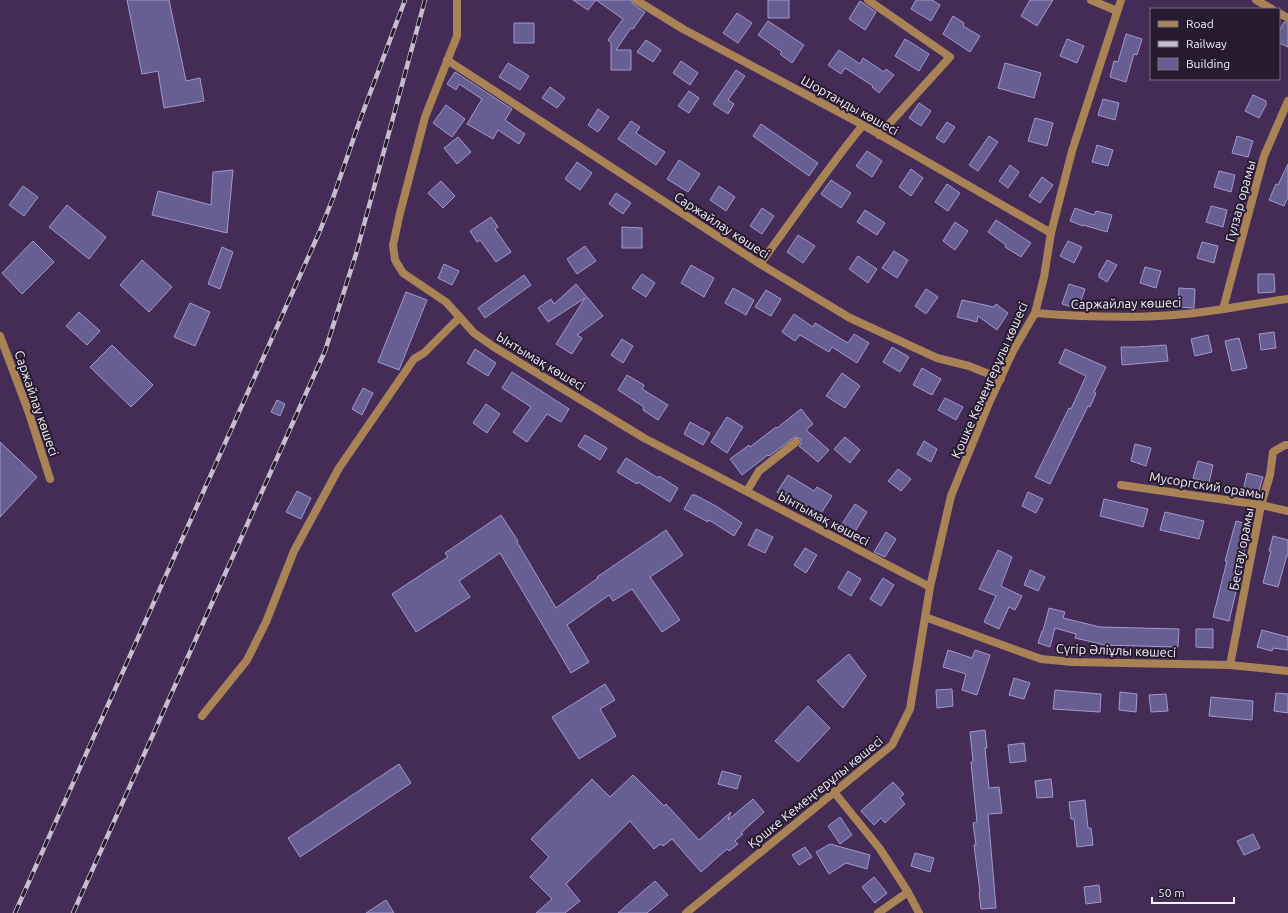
<svg xmlns="http://www.w3.org/2000/svg" width="1288" height="913" viewBox="0 0 1288 913" font-family="Ubuntu,sans-serif">
	<style>
		.building { fill: #675f91; stroke: #a19acf }
		.lines { fill: none; stroke-linecap: round; stroke-linejoin: round }
		.minor { stroke: #a98356; stroke-width: 8 }
		.tertiary { stroke: #a98356; stroke-width: 8 }
		.rail-casing { stroke: #c8bdd0; stroke-width: 4.5 }
		.rail { stroke: #261b2e; stroke-width: 3; stroke-dasharray: 9; stroke-linecap: butt }
		.labels { text-anchor: middle; dominant-baseline: central; stroke-width: 4; stroke-linejoin: round; paint-order: stroke }
		.street-label { font-size: 13px; fill: #f6f0fb; stroke: #261b2e }
	</style>
	<rect width="100%" height="100%" fill="#452c57"/>
	<!-- building -->
	<path class="building" d="M127 0H169L186 81 200 78 204 101 164 108 158 71 142 74Z
		M573 0H631L633 4 645 12 633 29 631 28 616 50H631V70H611V43L608 40 623 19 596 0 588 10Z
		M768 0H789V18H768Z
		M916 0H932L940 5 931 21 911 9Z
		M1030 0H1053L1037 26 1021 16Z
		M860 1 876 12 865 30 849 19Z
		M737 13 752 23 738 43 723 33Z
		M953 16 964 23 963 26 980 36 970 52 943 34Z
		M768 21 804 45 792 63 780 54 782 52 758 35Z
		M1284 22 1288 23V47L1279 43V32Z
		M514 23H534V43H514Z
		M1126 34 1142 39 1137 55 1134 54 1126 82 1110 77 1114 61 1118 62Z
		M905 39 929 54 919 71 895 56Z
		M1067 39 1084 46 1077 63 1060 56Z
		M646 40 661 50 653 62 637 52Z
		M839 50 860 64 863 58 884 72 886 69 894 75 879 93 872 87 873 86 845 68 841 74 828 65Z
		M681 61 698 73 690 85 673 73Z
		M508 63 529 76 520 90 499 77Z
		M1005 63 1041 73 1034 98 998 88Z
		M736 70 745 76 728 100 734 104 728 114 713 104Z
		M455 72 512 109 505 120 525 134 519 144 498 130 493 139 467 124 482 99 459 84 456 90 447 84Z
		M550 87 565 98 557 108 542 98Z
		M689 91 699 98 689 113 678 106Z
		M1253 95 1266 101V105L1259 118 1245 111Z
		M1103 99 1119 103 1115 120 1098 115Z
		M919 103 931 111 921 126 909 118Z
		M446 105 465 119 452 137 433 123Z
		M598 109 609 117 598 132 588 125Z
		M1035 118 1053 123 1047 146 1028 141Z
		M631 121 640 127 636 133 665 152 656 165 618 139Z
		M947 122 955 127 944 143 936 138Z
		M761 124 818 163 809 176 753 136Z
		M989 136 998 142 978 171 969 165Z
		M1237 136 1253 141 1248 157 1232 153Z
		M458 137 471 152 457 164 444 148Z
		M1097 145 1113 150 1108 166 1092 162Z
		M867 151 882 161 872 177 856 166Z
		M679 160 700 174 688 192 667 179Z
		M577 162 592 173 580 190 565 179Z
		M1288 164V197L1284 206 1269 200 1276 184 1278 185Z
		M1010 165 1019 172 1008 188 999 181Z
		M911 169 923 178 911 196 899 187Z
		M233 170 227 233 152 215 158 191 211 205 213 172Z
		M1219 171 1235 175 1231 192 1214 187Z
		M1042 177 1053 185 1040 203 1029 196Z
		M831 180 851 193 841 208 821 194Z
		M441 181 455 196 443 208 428 193Z
		M947 184 960 193 948 211 935 202Z
		M23 186 38 197 24 216 9 205Z
		M719 186 735 197 726 211 710 200Z
		M616 193 631 203 623 214 609 204Z
		M67 205 106 237 89 259 49 227Z
		M1211 206 1227 210 1223 227 1206 222Z
		M762 208 774 216 762 234 750 226Z
		M1075 208 1094 215 1096 211 1112 215 1107 232 1083 225V226L1070 221Z
		M865 210 885 223 877 235 857 222Z
		M491 217 498 227 495 229 511 252 496 262 480 240 477 242 470 231Z
		M996 220 1031 243 1021 257 1005 247 1006 245 988 232Z
		M955 222 968 231 955 250 943 241Z
		M622 227 642 228V248H622Z
		M798 235 815 246 803 263 787 252Z
		M33 241 54 262 22 294 2 273Z
		M1068 241 1082 247 1074 263 1060 256Z
		M1202 242 1218 246 1214 263 1197 258Z
		M585 246 596 261 577 274 567 259Z
		M222 247 233 252 220 289 208 284Z
		M894 251 908 260 897 278 882 268Z
		M858 256 877 269 868 283 849 269Z
		M142 260 172 287 149 312 120 285Z
		M1107 260 1117 265 1107 282 1099 277V274Z
		M444 264 459 271 452 285 438 278Z
		M691 265 714 278 704 297 681 283Z
		M1145 267 1161 271 1156 288 1140 283Z
		M642 274 655 283 646 297 632 288Z
		M1258 274H1274L1275 292 1258 293Z
		M524 275 531 285 485 318 478 308Z
		M576 284 603 316 577 335 582 338 572 354 556 344 585 298 548 322 538 308 551 299 554 304Z
		M1069 284 1085 289 1078 309 1062 304Z
		M733 288 754 300 746 315 725 303Z
		M1179 288 1195 289 1194 308 1178 307Z
		M926 289 938 297 926 314 915 306Z
		M766 290 781 299 771 316 755 307Z
		M406 292 427 300 399 370 378 362Z
		M962 300 994 307 996 304 1008 313 997 330 978 316 977 322 957 317Z
		M190 303 210 312 195 346 174 337Z
		M79 312 100 331 87 345 66 326Z
		M794 314 813 327 815 323 848 343 854 334 869 343 857 363 832 347 829 352 800 335 795 341 782 332Z
		M1274 332 1276 348 1261 350 1259 334Z
		M1208 335 1212 352 1195 356 1191 339Z
		M1239 338 1247 368 1232 371 1225 341Z
		M622 339 633 346 623 363 611 355Z
		M112 345 153 385 131 407 90 367Z
		M1166 345 1168 361 1122 365 1121 347H1136Z
		M892 347 909 357 900 372 883 362Z
		M475 349 496 363 488 376 467 363Z
		M1065 349 1106 367 1094 392 1096 393 1090 407 1088 406 1050 484 1035 477 1069 408 1071 409 1086 376 1059 363Z
		M922 368 941 379 932 395 913 385Z
		M512 372 569 409 561 422 547 414 527 442 513 432 531 407 502 388Z
		M842 373 860 386 845 408 826 396Z
		M627 375 644 385 642 389 668 405 658 420 643 410 644 407 618 390Z
		M363 388 373 393 362 415 352 409Z
		M945 398 963 407 956 420 938 410Z
		M277 400 285 404 280 416 271 412Z
		M486 404 500 414 487 433 473 423Z
		M801 409 813 424 806 430 829 450 818 462 799 446 801 444V439L795 437 769 456 768 455 742 475 730 459 749 445 750 447 776 427 777 428Z
		M727 417 743 427 727 453 711 442Z
		M690 422 710 433 703 445 684 434Z
		M585 435 607 448 600 460 578 446Z
		M845 437 860 450 850 463 834 449Z
		M924 441 937 449 931 462 917 454Z
		M0 442 37 477 0 517Z
		M1135 444 1151 448 1146 466 1131 461Z
		M626 458 658 478 659 476 678 488 670 502 638 482 637 484 617 472Z
		M1198 461 1213 465 1209 483 1193 478Z
		M898 469 911 479 901 491 888 481Z
		M1247 473 1263 477 1258 494 1243 491Z
		M788 475 814 491 817 487 832 496 820 515 799 501 797 505 777 492Z
		M297 491 311 498 301 519 286 512Z
		M1028 492 1043 499 1036 513 1022 506Z
		M692 495H695L716 506 742 523 734 536 709 520 708 522 684 509Z
		M1104 499 1148 509 1143 527 1100 516Z
		M855 504 867 512 853 535 840 527Z
		M1165 512 1204 521 1199 539 1160 530Z
		M501 515 518 541 517 542 556 608 598 578 597 577 666 530 683 555 650 577 680 620 662 632 632 589 613 601 609 595 567 625 589 662 571 673 500 553 459 581 470 597 416 632 392 594 448 557 445 553Z
		M1236 521 1251 525 1237 579H1239L1229 621 1213 617 1227 561H1225Z
		M756 529 773 537 765 553 748 545Z
		M886 532 896 539 885 557 874 552Z
		M1273 536 1288 540V556L1287 555 1278 587 1263 583 1271 551H1269Z
		M805 548 817 555 806 573 794 565Z
		M998 550 1012 557 1001 586 1022 596 1015 610 1009 607 999 629 984 622 996 596 979 589Z
		M1030 570 1045 577 1038 591 1024 585Z
		M848 571 861 579 851 596 838 588Z
		M883 578 894 585 881 606 870 599Z
		M1049 608 1065 612 1063 618 1100 627 1179 629 1178 647 1101 645V644L1075 638 1076 634 1055 628 1050 647 1038 643 1042 631H1043Z
		M1196 629H1213V648L1196 647Z
		M1262 630 1288 637V650L1273 648 1272 651 1257 647Z
		M948 650 972 658 975 650 990 655 977 695 962 690 966 674 943 667Z
		M849 654 866 676 843 708 817 681Z
		M1014 678 1030 683 1024 699 1009 695Z
		M605 684 615 700 600 709 616 736 579 759 552 717Z
		M952 689 953 706 937 708 936 690Z
		M1055 690 1101 694 1100 712 1053 709Z
		M1120 692 1137 694 1136 712 1119 710Z
		M1276 693 1288 694V713L1274 711Z
		M1166 694 1168 711 1151 712 1149 695Z
		M1211 697 1253 701 1252 720 1209 716Z
		M808 706 830 728 798 762 775 741Z
		M985 730 987 748H985L989 788 999 787 1002 813 988 814 996 908 981 909 979 892H980L974 845H976L973 823 977 822 971 762 973 761 970 732Z
		M1024 743 1026 761 1010 763 1008 745Z
		M399 764 411 783 300 857 288 838Z
		M722 771 741 776 737 789 718 784Z
		M633 775 664 806 666 804 699 840 731 812 728 820 753 799 764 812 741 833 743 834 735 841 738 844 729 851 727 849 701 872 672 839 663 846 660 844 654 849 630 821 566 884 580 901 565 913H536L552 899 530 877 549 857 531 839 592 779 610 797Z
		M1051 779 1053 797 1037 798 1035 781Z
		M893 782 904 794 900 798 905 804 885 823 881 818 874 825 861 811Z
		M1085 800 1088 828H1091L1093 845 1077 847 1074 819H1071L1069 802Z
		M840 817 852 835 840 844 828 826Z
		M1253 834 1260 848 1244 855 1237 841Z
		M830 844 870 855 867 869 846 863 829 874 816 852Z
		M805 847 812 857 799 865 792 855Z
		M915 853 934 858 930 872 911 866Z
		M874 877 887 893 875 903 862 887Z
		M655 881 668 895 647 913H618Z
		M1099 885 1101 902 1086 904 1084 887Z
		M386 900 394 913H366Z"/>
	<g class="lines">
		<!-- minor -->
		<path class="minor" d="M457 0V36L425 117 400 213 393 245 395 260 403 273 446 302 474 333 494 347 644 438 930 587
			M636 0 683 29 863 125 1051 233
			M868 0 950 57 879 135
			M1091 0 1117 11
			M1256 0 1272 9
			M1279 13 1288 18
			M447 60 760 264 850 318 937 358 969 366 1001 379
			M760 264C794 218 826 170 863 125
			M1223 309 1264 156 1288 101
			M0 336 29 413 50 479
			M1121 485 1261 505 1288 511
			M747 491 759 471 796 442
			M925 617 1041 659 1072 662 1230 665 1288 671
			M1230 665 1261 505 1270 475 1273 452 1285 445H1288
			M202 716 247 660 266 622 294 551 339 468 414 359 424 353 460 317
			M834 792 880 849 908 892 919 913
			M878 913 908 892"/>
		<!-- tertiary -->
		<path class="tertiary" d="M1035 313C1085 317 1135 319 1185 314 1220 311 1254 303 1288 299
			M686 913 892 745 910 709 930 587 951 496 989 403 1013 351 1035 313 1044 277 1051 233 1072 151 1121 0"/>
		<defs>
			<path id="rail" d="M15 913 319 233 333 198 360 120 405 0
				M73 913 325 351 356 254 425 0"/>
		</defs>
		<!-- rail casing -->
		<use href="#rail" class="rail-casing"/>
		<!-- rail -->
		<use href="#rail" class="rail"/>
	</g>
	<g class="labels">
		<!-- street labels -->
		<g class="street-label">
			<text transform="translate(850 105) rotate(29)">Шортанды көшесі</text>
			<text transform="translate(1240 201) rotate(-75)">Гүлзар орамы</text>
			<text transform="translate(722 225) rotate(33)">Саржайлау көшесі</text>
			<text transform="translate(1126 303) rotate(-1)">Саржайлау көшесі</text>
			<text transform="translate(541 361) rotate(31)">Ынтымақ көшесі</text>
			<text transform="translate(989 380) rotate(-66)">Қошке Кемеңгерұлы көшесі</text>
			<text transform="translate(37 403) rotate(71)">Саржайлау көшесі</text>
			<text transform="translate(1207 485) rotate(9)">Мусоргский орамы</text>
			<text transform="translate(824 518) rotate(28)">Ынтымақ көшесі</text>
			<text transform="translate(1241 549) rotate(-79)">Бестау орамы</text>
			<text transform="translate(1116 650) rotate(2)">Сүгір Әліұлы көшесі</text>
			<text transform="translate(815 792) rotate(-39)">Қошке Кемеңгерұлы көшесі</text>
		</g>
	</g>
	<!-- legend -->
	<rect x="1150" y="8" width="130" height="72" fill="#261b2e" stroke="#797080"/>
	<rect x="1158" y="21" width="20" height="6" fill="#a98356" stroke="#797080"/>
	<text x="1186" y="28" font-size="12" fill="#f6f0fb">Road</text>
	<rect x="1158" y="41" width="20" height="6" fill="#c8bdd0" stroke="#797080"/>
	<text x="1186" y="48" font-size="12" fill="#f6f0fb">Railway</text>
	<rect x="1158" y="58" width="20" height="12" fill="#675f91" stroke="#797080"/>
	<text x="1186" y="68" font-size="12" fill="#f6f0fb">Building</text>
	<!-- scale -->
	<path d="M1152 897v6h82v-6" fill="none" stroke="#f6f0fb" stroke-width="2"/>
	<text x="1158" y="897" font-size="12" fill="#f6f0fb" stroke="#261b2e" stroke-width="3" paint-order="stroke">50 m</text>
</svg>
